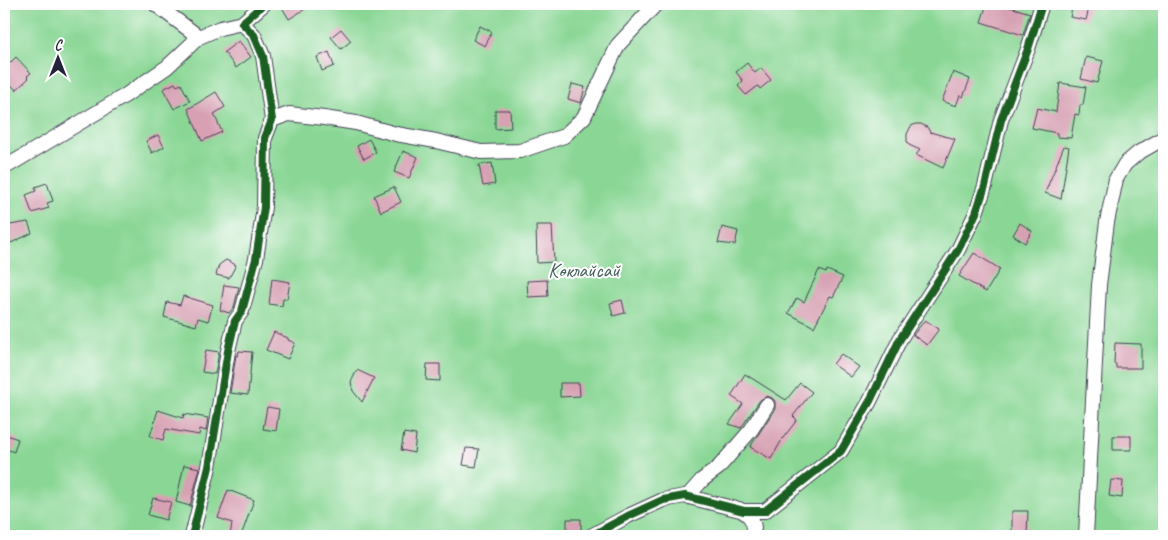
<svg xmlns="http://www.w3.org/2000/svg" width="1168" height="540" viewBox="0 0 1168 540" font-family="Caveat,sans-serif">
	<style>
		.green { fill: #8ad795; stroke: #567c68 }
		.building { fill: #d7a1b3 }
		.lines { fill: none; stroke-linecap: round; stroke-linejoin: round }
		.street-casing { stroke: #424154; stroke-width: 16 }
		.street { stroke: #fff; stroke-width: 14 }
		.cycleway-casing { stroke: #fff; stroke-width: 11 }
		.cycleway { stroke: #1b5e20; stroke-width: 8 }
		.labels { text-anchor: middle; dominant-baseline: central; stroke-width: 4; stroke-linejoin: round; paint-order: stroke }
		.park-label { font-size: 20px; fill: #46615a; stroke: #fff }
	</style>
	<rect width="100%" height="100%" fill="#fff"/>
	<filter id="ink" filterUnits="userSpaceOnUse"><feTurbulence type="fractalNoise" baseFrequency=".02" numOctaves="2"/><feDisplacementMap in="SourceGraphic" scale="10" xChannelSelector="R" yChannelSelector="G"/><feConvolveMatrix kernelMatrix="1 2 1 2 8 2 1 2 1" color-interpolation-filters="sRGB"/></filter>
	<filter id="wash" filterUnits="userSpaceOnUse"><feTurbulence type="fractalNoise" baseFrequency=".0096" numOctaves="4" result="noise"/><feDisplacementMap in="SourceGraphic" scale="20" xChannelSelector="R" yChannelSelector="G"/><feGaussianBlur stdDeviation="1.12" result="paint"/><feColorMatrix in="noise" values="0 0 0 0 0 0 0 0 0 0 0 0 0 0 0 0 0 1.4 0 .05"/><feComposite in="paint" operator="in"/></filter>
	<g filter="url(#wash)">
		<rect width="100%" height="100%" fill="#faeee0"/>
		<!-- green -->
		<path class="green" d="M4 4H1164V536H4Z"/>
		<g id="blocks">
			<!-- building -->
			<path class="building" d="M280 4H313L289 19Z
				M987 4H1000L1030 13 1023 35 981 22Z
				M1073 4H1090L1086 20 1070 17Z
				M480 26 492 32 485 46 473 40Z
				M341 29 351 41 341 49 331 37Z
				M239 41 251 57 236 68 224 52Z
				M329 52 334 66 322 71 317 57Z
				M16 57 31 73 27 76 29 78 16 90 4 77V69Z
				M1086 57 1103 61 1097 83 1081 79Z
				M747 63 755 73 761 68 771 80 760 89 758 86 746 95 738 86 743 81 736 72Z
				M953 72 970 79 963 97 960 95 956 106 942 101Z
				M175 83 177 86 181 84 190 101 174 109 163 89Z
				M1060 83 1086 87 1083 105H1080L1079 115 1075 114 1071 138 1057 137V133L1032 128 1037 108 1056 112Z
				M572 84 585 87 581 103 568 99Z
				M216 92 225 107 214 114 222 132 202 141 188 109Z
				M495 110H510L511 128 495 129Z
				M916 124H921L927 127 930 132 955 139 943 168 916 155 920 150 909 145 907 141V134L911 126Z
				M158 135 164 147 152 153 146 141Z
				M369 139 376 152 364 159 357 146Z
				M1064 146 1069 147 1061 199 1045 193Z
				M403 151 418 157 409 178 394 172Z
				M492 163 495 184 483 186 479 165Z
				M47 183 53 201 47 203 49 208 32 213 26 195 36 191 35 187Z
				M394 187 401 202 381 212 374 196Z
				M28 222 32 233 11 243 4 226Z
				M1020 223 1032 231 1025 243 1013 235Z
				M536 225H552L554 262 537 263Z
				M722 227 738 231 735 245 718 243Z
				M974 253 1000 269 986 292 959 276Z
				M226 260 236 265 229 278 216 275 219 265Z
				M819 270 826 273 827 270 843 277 833 297 830 296 814 327 788 313 797 298 804 302Z
				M272 279 290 282 287 299H283L282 306 269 304Z
				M547 280 548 296 528 297 527 281Z
				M224 285 239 287 234 307 229 313 220 310Z
				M183 296 213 305 208 321 198 318 196 326 164 317 167 302 180 305Z
				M622 300 625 313 613 316 610 303Z
				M925 320 939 329 927 345 913 335Z
				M274 332 288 338V340L295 343 288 359 266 350Z
				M1115 343 1141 344V368H1116V364H1114Z
				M206 350 219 352 215 374 202 372Z
				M239 351 252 352 248 395 230 393 236 355 238 356Z
				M841 354 859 367 851 377 833 364Z
				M427 364H440V381L426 380Z
				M357 370 374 378 362 402 353 391 351 382Z
				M745 374 786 400 800 383 812 392 793 416 797 420 783 438 771 459 750 447 775 409V401L772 398 767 396 760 400 741 428 729 424 743 404 731 396Z
				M560 383H579L580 396 560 397Z
				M267 407 279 409 276 431 263 429Z
				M158 410 183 418 184 414 208 418 206 431 200 429 199 435 166 429 163 440 150 436Z
				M404 433 416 435 414 453 401 450Z
				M4 434 18 439 14 452 4 448Z
				M1113 436H1131V450H1113Z
				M466 448 479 449 476 467 463 465Z
				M184 465 200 468 190 506 176 502Z
				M1111 480 1123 481 1122 498 1109 496Z
				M228 490 254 500 241 536H230L232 523 218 518Z
				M153 498 171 502 166 520 148 515Z
				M1012 511H1028L1027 536H1012Z
				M567 519H581V536H567Z"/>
		</g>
	</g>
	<g filter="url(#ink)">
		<use href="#blocks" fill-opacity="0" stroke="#424154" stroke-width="1"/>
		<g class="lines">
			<defs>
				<path id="street" d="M155 4 199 37
					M272 120 289 114 324 118 356 123 396 134 436 141 481 152 520 151 564 136 584 117 618 45 656 4
					M4 168 126 95 167 67 199 37 220 28 242 23
					M687 497 702 480 718 468 751 430 767 405
					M739 509C748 514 753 518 754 528
					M192 536 209 467 228 351 235 321 242 311 256 259 264 207 265 138 272 120 263 56 254 35 242 23 264 4
					M591 536 628 516 663 500 685 496 744 511H765L841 451 870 401 900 339 958 250 976 213 985 186 1001 120 1028 49 1042 4
					M1086 536 1099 285 1107 222 1116 179 1125 164 1138 153 1164 138"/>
			</defs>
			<!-- street casing -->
			<use href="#street" class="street-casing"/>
			<!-- street -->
			<use href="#street" class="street"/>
			<defs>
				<path id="cycleway" d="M192 536 209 467 228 351 235 321 242 311 256 259 264 207 265 138 272 120 263 56 254 35 242 23 264 4
					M591 536 628 516 663 500 685 496 744 511H765L841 451 870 401 900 339 958 250 976 213 985 186 1001 120 1028 49 1042 4"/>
			</defs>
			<!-- cycleway casing -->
			<use href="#cycleway" class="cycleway-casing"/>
			<!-- cycleway -->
			<use href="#cycleway" class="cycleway"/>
		</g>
	</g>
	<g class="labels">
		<!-- park labels -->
		<g class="park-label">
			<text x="584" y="270">Көклайсай</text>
		</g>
	</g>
	<!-- margin -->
	<rect width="1168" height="540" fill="none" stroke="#fff" stroke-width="20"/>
	<!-- north arrow -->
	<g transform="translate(58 58)" stroke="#ffffff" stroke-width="4" paint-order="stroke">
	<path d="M0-4L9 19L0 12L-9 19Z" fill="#22223b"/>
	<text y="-8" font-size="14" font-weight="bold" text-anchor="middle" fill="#22223b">С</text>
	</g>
</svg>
